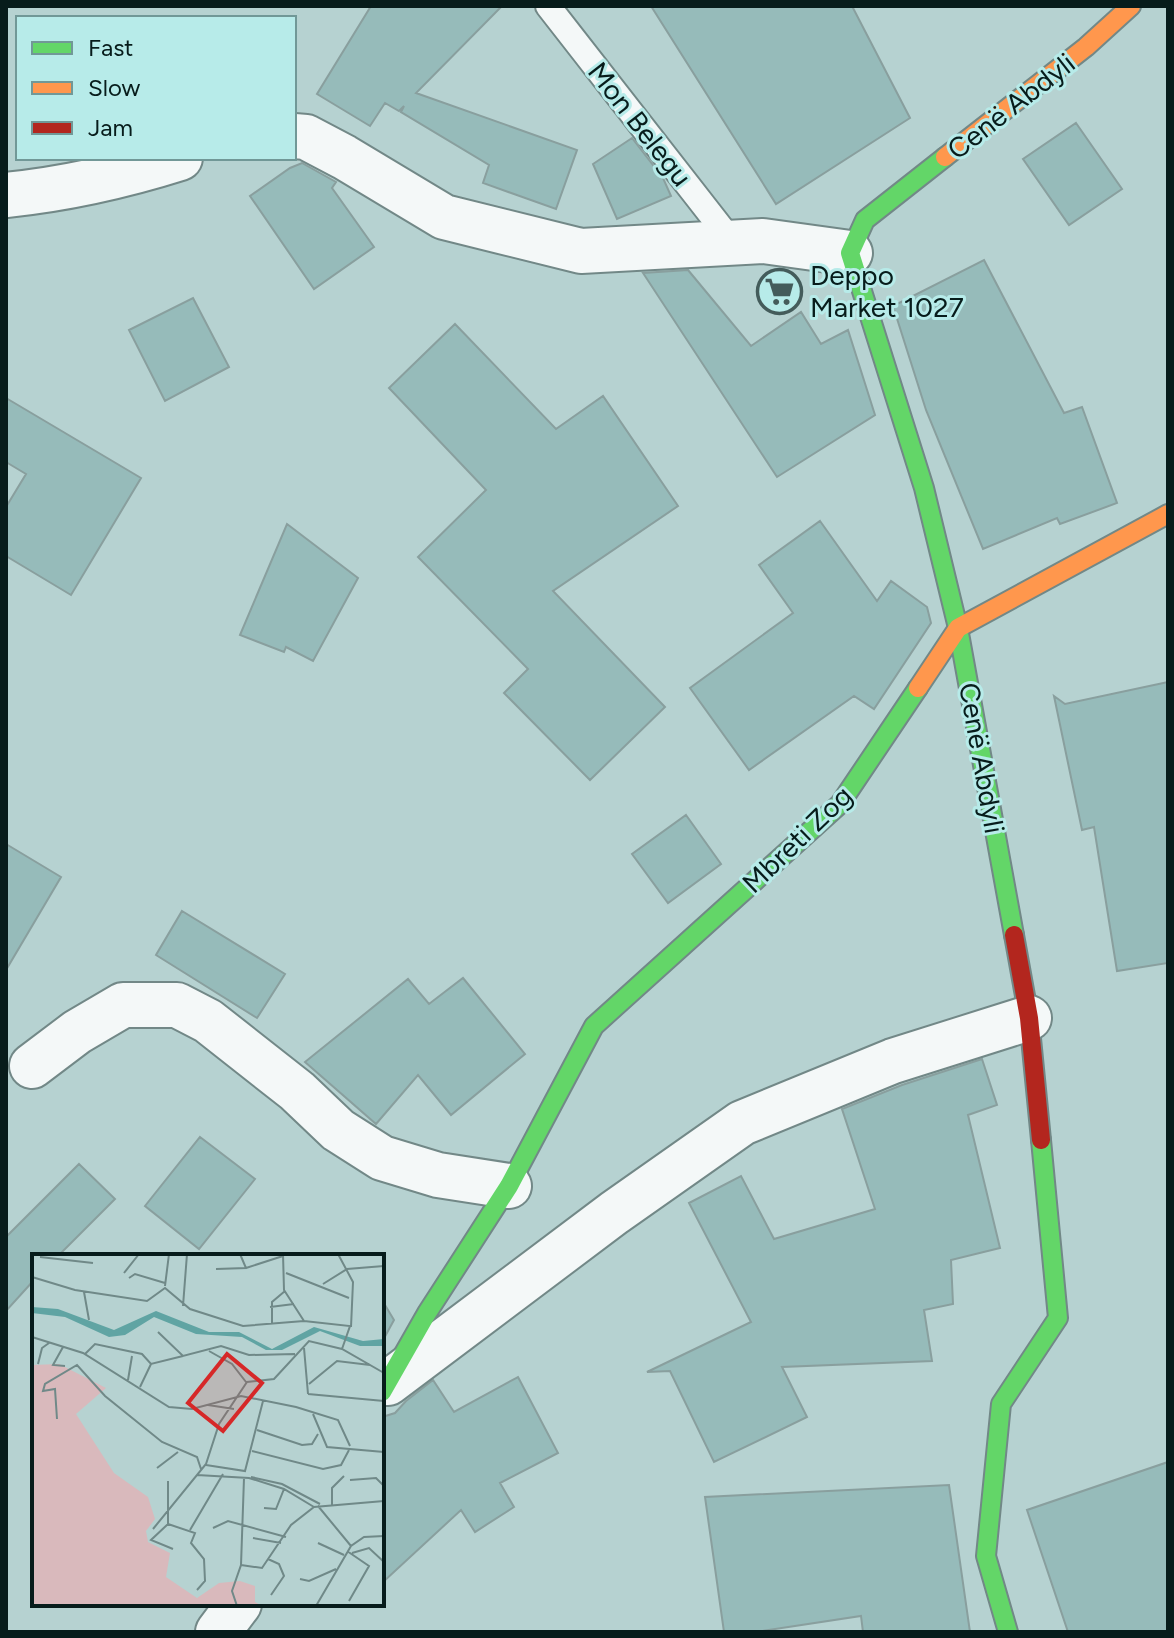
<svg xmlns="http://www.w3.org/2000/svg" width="1174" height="1638" viewBox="0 0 1174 1638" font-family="Figtree,sans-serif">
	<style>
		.building { fill: #96bbba; stroke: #899f9e; stroke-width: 2 }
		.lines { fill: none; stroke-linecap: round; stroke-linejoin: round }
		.lane-casing { stroke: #728887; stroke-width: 28 }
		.street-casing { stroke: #728887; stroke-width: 48 }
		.fast-casing { stroke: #728887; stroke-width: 22 }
		.slow-casing { stroke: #728887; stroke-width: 22 }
		.jam-casing { stroke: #728887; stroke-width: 22 }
		.lane { stroke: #f4f8f8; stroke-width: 24 }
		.street { stroke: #f4f8f8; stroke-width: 44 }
		.fast { stroke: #63d668; stroke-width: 18 }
		.slow { stroke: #ff974d; stroke-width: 18 }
		.jam { stroke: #b3261e; stroke-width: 18 }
		.labels { text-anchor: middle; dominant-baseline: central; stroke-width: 6; stroke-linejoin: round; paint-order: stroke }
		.street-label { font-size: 28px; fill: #071c1b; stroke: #b7ebe9 }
		.poi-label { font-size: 28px; fill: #071c1b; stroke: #b7ebe9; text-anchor: start }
		.inset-road { fill: none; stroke: #708988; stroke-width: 2 }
		.view { fill: #d62828; fill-opacity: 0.15; stroke: #d62828; stroke-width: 4 }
		.inset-edge { fill: none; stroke: #071c1b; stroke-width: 4 }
	</style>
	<rect width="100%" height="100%" fill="#b6d2d1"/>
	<!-- building -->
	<path class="building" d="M371 6H502L416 93 577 150 556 209 483 183 489 165 401 112 404 106 399 111 385 103 370 126 317 94Z
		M651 6H852L910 118 776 204Z
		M1076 123 1122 189 1069 225 1023 159Z
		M632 138 663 178 671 196 617 219 593 164Z
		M302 163 336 182 332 188 374 247 314 289 250 196 290 168Z
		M984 260 1064 413 1082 407 1117 503 1060 524 1057 518 983 549 926 410 893 306Z
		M688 270 751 346 801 312 821 344 848 330 875 415 777 477 643 273Z
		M193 298 229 367 165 401 129 330Z
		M455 324 556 429 603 396 678 506 553 591 665 707 590 780 504 693 528 669 418 557 486 490 389 388Z
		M6 398 141 478 71 595 6 556V507L26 474 6 462Z
		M820 521 877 601 891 581 927 607 931 623 874 709 854 696 749 770 690 688 793 613 759 565Z
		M287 524 358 578 313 661 286 647 284 652 240 635Z
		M1168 682V963L1117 971 1094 827 1082 830 1054 696 1065 704Z
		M686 815 721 864 668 903 632 854Z
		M6 844 61 877 6 970Z
		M182 911 285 974 257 1018 156 955Z
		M463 978 525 1054 451 1115 418 1075 376 1124 305 1062 408 979 429 1004Z
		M982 1059 997 1105 968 1115 1000 1248 951 1260 953 1304 924 1310 932 1361 782 1367 807 1417 714 1462 670 1371 647 1372 751 1322 689 1203 741 1176 774 1239 875 1209 842 1109 902 1085Z
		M200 1137 255 1179 199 1249 145 1206Z
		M79 1164 115 1199 58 1256H34V1280L6 1311V1237Z
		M382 1300 394 1320 382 1342Z
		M518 1377 558 1453 500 1483 514 1507 475 1532 461 1510 382 1583V1417L395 1413 406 1401 433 1380 454 1412Z
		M1168 1462V1632H1068L1027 1510Z
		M949 1485 970 1632H863L861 1616 756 1632H724L705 1497Z"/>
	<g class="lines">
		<defs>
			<path id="lane" d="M548 6 733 243"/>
			<path id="street" d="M294 136 306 137 344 157 444 217 581 251 763 241 850 253
				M6 195C65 189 123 176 180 158
				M32 1066 77 1032 123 1005H177L208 1021 297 1091 338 1130 382 1158 438 1175 509 1186
				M388 1383 614 1213 742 1123 893 1061 1029 1018
				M218 1632 239 1604"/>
			<path id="fast" d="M945 157 865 220 850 253 924 488 958 628 1014 935
				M382 1392 427 1313 509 1186 594 1026 840 804 918 688
				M1008 1632 986 1556 1001 1404 1058 1318 1041 1140"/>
			<path id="slow" d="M945 157 1086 47 1131 6
				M918 688 958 628 1168 514"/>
			<path id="jam" d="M1014 935 1029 1018 1041 1140"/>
		</defs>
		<!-- lane casing -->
		<use href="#lane" class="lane-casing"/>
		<!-- street casing -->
		<use href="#street" class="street-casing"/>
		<!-- fast casing -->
		<use href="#fast" class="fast-casing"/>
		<!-- slow casing -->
		<use href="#slow" class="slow-casing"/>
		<!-- jam casing -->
		<use href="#jam" class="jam-casing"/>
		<!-- lane -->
		<use href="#lane" class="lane"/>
		<!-- street -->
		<use href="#street" class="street"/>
		<!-- fast -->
		<use href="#fast" class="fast"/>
		<!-- slow -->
		<use href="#slow" class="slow"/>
		<!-- jam -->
		<use href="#jam" class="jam"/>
	</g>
	<!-- icons -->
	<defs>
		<symbol id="supermarket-ring" viewBox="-11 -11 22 22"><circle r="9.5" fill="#b7ebe9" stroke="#445c5b" stroke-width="1.5"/><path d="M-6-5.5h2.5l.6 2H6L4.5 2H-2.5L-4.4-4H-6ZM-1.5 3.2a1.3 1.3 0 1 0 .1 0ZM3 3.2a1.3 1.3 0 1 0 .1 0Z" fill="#445c5b"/></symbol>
	</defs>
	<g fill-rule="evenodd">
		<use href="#supermarket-ring" x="754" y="266" width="51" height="51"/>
	</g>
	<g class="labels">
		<!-- street labels -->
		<g class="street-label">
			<text transform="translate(1011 106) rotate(-38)">Cenë Abdyli</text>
			<text transform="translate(640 124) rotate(52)">Mon Belegu</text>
			<text transform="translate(982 758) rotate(80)">Cenë Abdyli</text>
			<text transform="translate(797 839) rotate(-44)">Mbreti Zog</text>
		</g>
		<!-- poi labels -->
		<g class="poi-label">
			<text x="810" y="275">Deppo<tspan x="810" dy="32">Market 1027</tspan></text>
		</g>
	</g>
	<!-- overview -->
	<g transform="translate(32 1254)">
		<rect width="352" height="352" fill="#b6d2d1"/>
		<path d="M27 110 74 134 44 160 82 219 116 243 123 265 114 277 116 288 138 299 134 323 165 344 187 329 208 327 223 332V348L230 352H0V111Z" fill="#d9b9bc"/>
		<path d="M0 53 26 55 82 76 124 57 177 78H207L240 95 282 73 331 87 352 85V92H328L288 77 250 96H234L210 83 164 80 122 63 93 81 77 83 33 63 0 59Z" fill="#60a4a3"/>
		<path class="inset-road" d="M251 0 252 36 272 67M306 0 321 28 319 73M8 3 61 9M214 14 251 2M184 15 214 14 208 0M92 19 107 0M254 19 317 44M0 23 43 36 115 47 133 34 158 55 211 72 272 67 318 72 310 95M97 24 103 20 133 29M291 30 315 15 352 12M133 32 137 0M52 38 57 66M151 52 155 0M238 53 262 50M240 71V48L253 37M126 78 151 102 189 92 217 101 263 100M0 83 51 99 137 153 160 155 209 142 264 153 306 166 318 192M31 93 21 111 33 112M272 94 276 140M177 97 200 110 214 128M53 100 63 90 110 100 119 110 151 102M6 110 10 94 17 89M96 126 100 102M277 130 305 107 338 111M108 133 119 110M276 140 352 147M176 151 202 155M281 160 295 193 352 198M25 165 23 135 11 137 13 130 45 111 73 142 130 188 165 203 169 215M225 176 270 191 280 190 286 180M220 197 291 215 309 211 317 196M174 211 213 217 231 147M125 214 146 198M165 221 217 224 252 235 282 253M219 223 250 230 288 250M318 226 344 224 352 232M136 227V270L163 279 159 289 172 305 173 327 165 336M300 251V234L312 222M286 252 319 292M232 254 244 255 252 235M136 270 119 286 141 295M181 274 196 267 254 283M121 275 174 210 187 170 215 128 242 125 277 87 310 95 352 119M158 276 191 220M221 284 249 289M286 289 312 301M315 297 337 312 317 347M320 299 337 294 352 308M236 305 247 310 252 322 239 341M209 311 230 314 259 271 282 253 352 247M268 325 277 327 304 315M205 352 200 337 209 311 212 224M284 352 319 292 332 283 352 282"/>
		<path class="view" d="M195 100 230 129 191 177 156 149Z"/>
		<rect width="352" height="352" class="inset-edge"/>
	</g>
	<!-- border -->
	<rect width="1174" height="1638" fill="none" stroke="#071c1b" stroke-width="16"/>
	<!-- legend -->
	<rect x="16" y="16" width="280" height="144" fill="#b7ebe9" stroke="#719897" stroke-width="2"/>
	<rect x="32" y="42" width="40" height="12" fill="#63d668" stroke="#719897" stroke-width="2"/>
	<text x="88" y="56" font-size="24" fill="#071c1b">Fast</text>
	<rect x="32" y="82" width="40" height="12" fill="#ff974d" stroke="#719897" stroke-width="2"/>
	<text x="88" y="96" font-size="24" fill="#071c1b">Slow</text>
	<rect x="32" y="122" width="40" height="12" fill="#b3261e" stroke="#719897" stroke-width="2"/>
	<text x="88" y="136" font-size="24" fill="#071c1b">Jam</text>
</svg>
